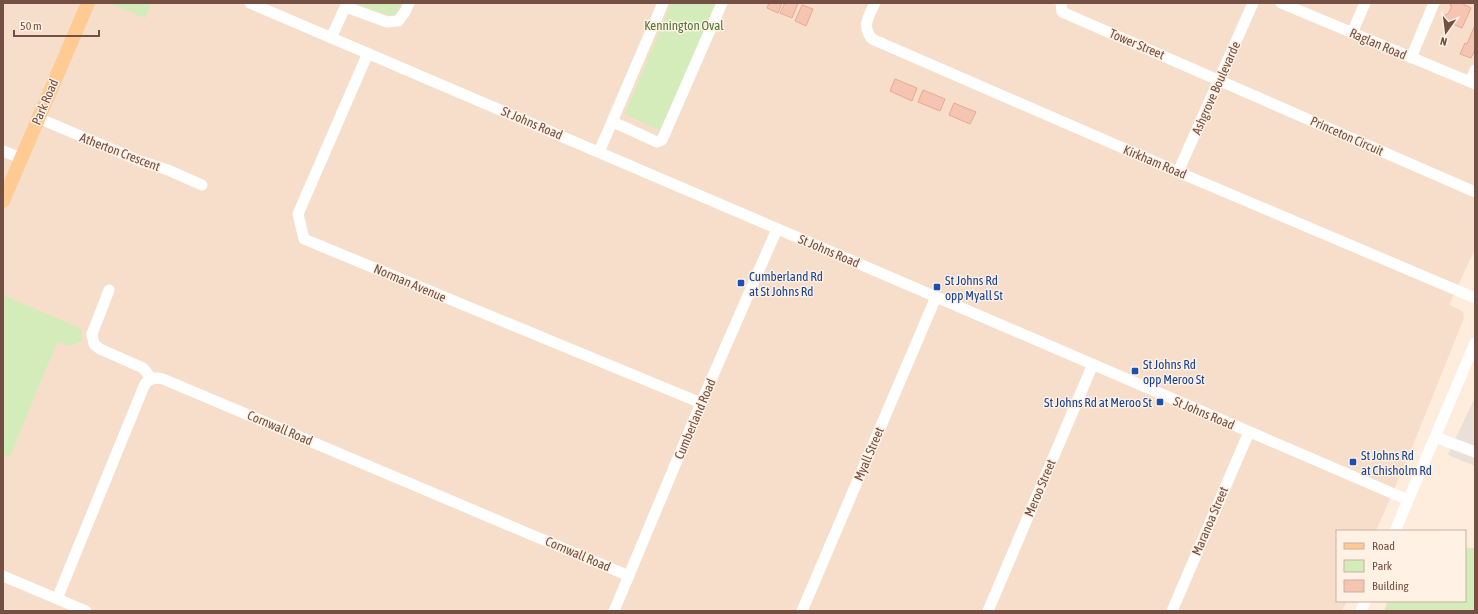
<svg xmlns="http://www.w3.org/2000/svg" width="1478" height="614" viewBox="0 0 1478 614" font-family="'Asap Condensed',sans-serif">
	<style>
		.residential { fill: #f6deca }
		.industrial { fill: #ebe0d9 }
		.green { fill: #d4ecba }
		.building { fill: #f6c5b1; stroke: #e9a991 }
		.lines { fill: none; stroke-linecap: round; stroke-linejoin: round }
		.minor { stroke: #fff; stroke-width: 11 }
		.major { stroke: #ffcb92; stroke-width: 14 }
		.transit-dot { fill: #1a4fb4; stroke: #fff1e4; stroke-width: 1.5 }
		.labels { text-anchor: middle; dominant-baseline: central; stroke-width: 3; stroke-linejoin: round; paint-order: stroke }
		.park-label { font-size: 13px; fill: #517638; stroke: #fff1e4 }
		.street-label { font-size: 13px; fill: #745044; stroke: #fff1e4 }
		.transit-label { font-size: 13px; fill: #164399; stroke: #fff1e4; text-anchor: start }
	</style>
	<rect width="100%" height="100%" fill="#feeddc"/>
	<!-- residential -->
	<path class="residential" d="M3 3H1475V249L1449 305 1463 311 1464 318 1409 455 1376 531H1337V601H1347L1342 611H3Z"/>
	<!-- industrial -->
	<path class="industrial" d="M1475 397V466L1448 455Z"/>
	<!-- green -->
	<path class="green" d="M108 3H151L145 18Z
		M359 3H401L395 15H388L360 6Z
		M671 3H717L661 131 625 114Z
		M3 295 82 329V341L69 346 57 342 10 457 3 454Z
		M1465 548H1475V611H1384L1388 601H1465Z"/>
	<!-- building -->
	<path class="building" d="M769 3H782L778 13 767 8Z
		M785 3H798L792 18 780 13Z
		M1451 3H1461L1471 8 1462 28 1443 20 1446 14H1448L1452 6H1450Z
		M802 5 813 9 806 26 795 21Z
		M1475 25V50L1471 58 1460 54 1465 43 1467 44Z
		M895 79 917 88 912 101 890 91Z
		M923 90 945 99 940 111 918 102Z
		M954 103 976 112 970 124 949 115Z"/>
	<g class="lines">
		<!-- minor -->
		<path class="minor" d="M250 3 834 253 1408 500
			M875 3C869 16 861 26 872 39L1178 172 1475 298
			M1061 3 1062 12 1475 192
			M1281 3 1475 84
			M346 7 387 22 398 21 405 12 409 3
			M1352 33 1365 3
			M331 38 347 3
			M368 53 298 214 304 239 701 403
			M1411 58 1434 3
			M1470 82 1475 70
			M38 118 140 161 168 170 202 185
			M613 122 657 142 662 140 722 3
			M3 151 21 158
			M599 152 663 3
			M1178 172 1253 3
			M109 290 92 334 94 344 100 349 143 368 151 378
			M1435 437 1475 452
			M1395 531 1475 343
			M3 576 86 611
			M57 599 144 386C148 378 155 377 163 379L629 576
			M614 611 701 403 777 229
			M802 611 936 297
			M988 611 1093 364
			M1172 611 1249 432
			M1361 611 1365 601"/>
		<!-- major -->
		<path class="major" d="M3 201 88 3"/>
	</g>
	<!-- markers -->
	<g class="transit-dot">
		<rect x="737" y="279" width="8" height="8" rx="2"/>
		<rect x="933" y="283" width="8" height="8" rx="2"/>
		<rect x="1131" y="367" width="8" height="8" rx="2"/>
		<rect x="1156" y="398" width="8" height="8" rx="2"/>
		<rect x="1349" y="458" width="8" height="8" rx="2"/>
	</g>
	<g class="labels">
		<!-- park labels -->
		<g class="park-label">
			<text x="684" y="25">Kennington Oval</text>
		</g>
		<!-- street labels -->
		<g class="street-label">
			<text transform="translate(1137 44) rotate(23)">Tower Street</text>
			<text transform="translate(1378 44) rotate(23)">Raglan Road</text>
			<text transform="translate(1216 88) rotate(-66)">Ashgrove Boulevarde</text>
			<text transform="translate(45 102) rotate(-67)">Park Road</text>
			<text transform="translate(532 123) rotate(23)">St Johns Road</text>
			<text transform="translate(1347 136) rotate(24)">Princeton Circuit</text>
			<text transform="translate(120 152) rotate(21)">Atherton Crescent</text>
			<text transform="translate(1155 162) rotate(23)">Kirkham Road</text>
			<text transform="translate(829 251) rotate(23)">St Johns Road</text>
			<text transform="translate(410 283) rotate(23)">Norman Avenue</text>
			<text transform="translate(1204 413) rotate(23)">St Johns Road</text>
			<text transform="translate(695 419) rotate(-67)">Cumberland Road</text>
			<text transform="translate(280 428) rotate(23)">Cornwall Road</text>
			<text transform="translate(869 454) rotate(-67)">Myall Street</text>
			<text transform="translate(1040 488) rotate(-67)">Meroo Street</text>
			<text transform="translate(1210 521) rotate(-67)">Maranoa Street</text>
			<text transform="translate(578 554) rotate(23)">Cornwall Road</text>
		</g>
		<!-- transit labels -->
		<g class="transit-label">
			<text x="749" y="276">Cumberland Rd<tspan x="749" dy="15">at St Johns Rd</tspan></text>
			<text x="945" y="280">St Johns Rd<tspan x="945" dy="15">opp Myall St</tspan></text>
			<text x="1143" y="364">St Johns Rd<tspan x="1143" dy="15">opp Meroo St</tspan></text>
			<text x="1152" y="402" text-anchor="end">St Johns Rd at Meroo St</text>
			<text x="1361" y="455">St Johns Rd<tspan x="1361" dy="15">at Chisholm Rd</tspan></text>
		</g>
	</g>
	<!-- border -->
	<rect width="1478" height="614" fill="none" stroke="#745044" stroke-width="8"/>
	<!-- legend -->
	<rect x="1336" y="530" width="130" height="72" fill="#fff1e4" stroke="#c7b1a4"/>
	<rect x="1344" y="543" width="20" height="6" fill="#ffcb92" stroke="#c7b1a4"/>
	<text x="1372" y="550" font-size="12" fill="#745044">Road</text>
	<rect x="1344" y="560" width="20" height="12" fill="#d4ecba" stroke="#c7b1a4"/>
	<text x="1372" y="570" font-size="12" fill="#745044">Park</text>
	<rect x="1344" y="580" width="20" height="12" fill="#f6c5b1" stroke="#c7b1a4"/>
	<text x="1372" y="590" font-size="12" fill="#745044">Building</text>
	<!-- north arrow -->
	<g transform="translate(1446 32) rotate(194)" stroke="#fff1e4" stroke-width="3" paint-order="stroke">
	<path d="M0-3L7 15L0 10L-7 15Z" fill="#745044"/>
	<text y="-6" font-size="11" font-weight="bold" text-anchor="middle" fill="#745044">N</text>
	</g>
	<!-- scale -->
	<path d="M14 30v6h85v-6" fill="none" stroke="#745044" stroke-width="2"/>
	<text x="20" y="30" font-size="12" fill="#745044" stroke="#fff1e4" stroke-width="3" paint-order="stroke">50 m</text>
</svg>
